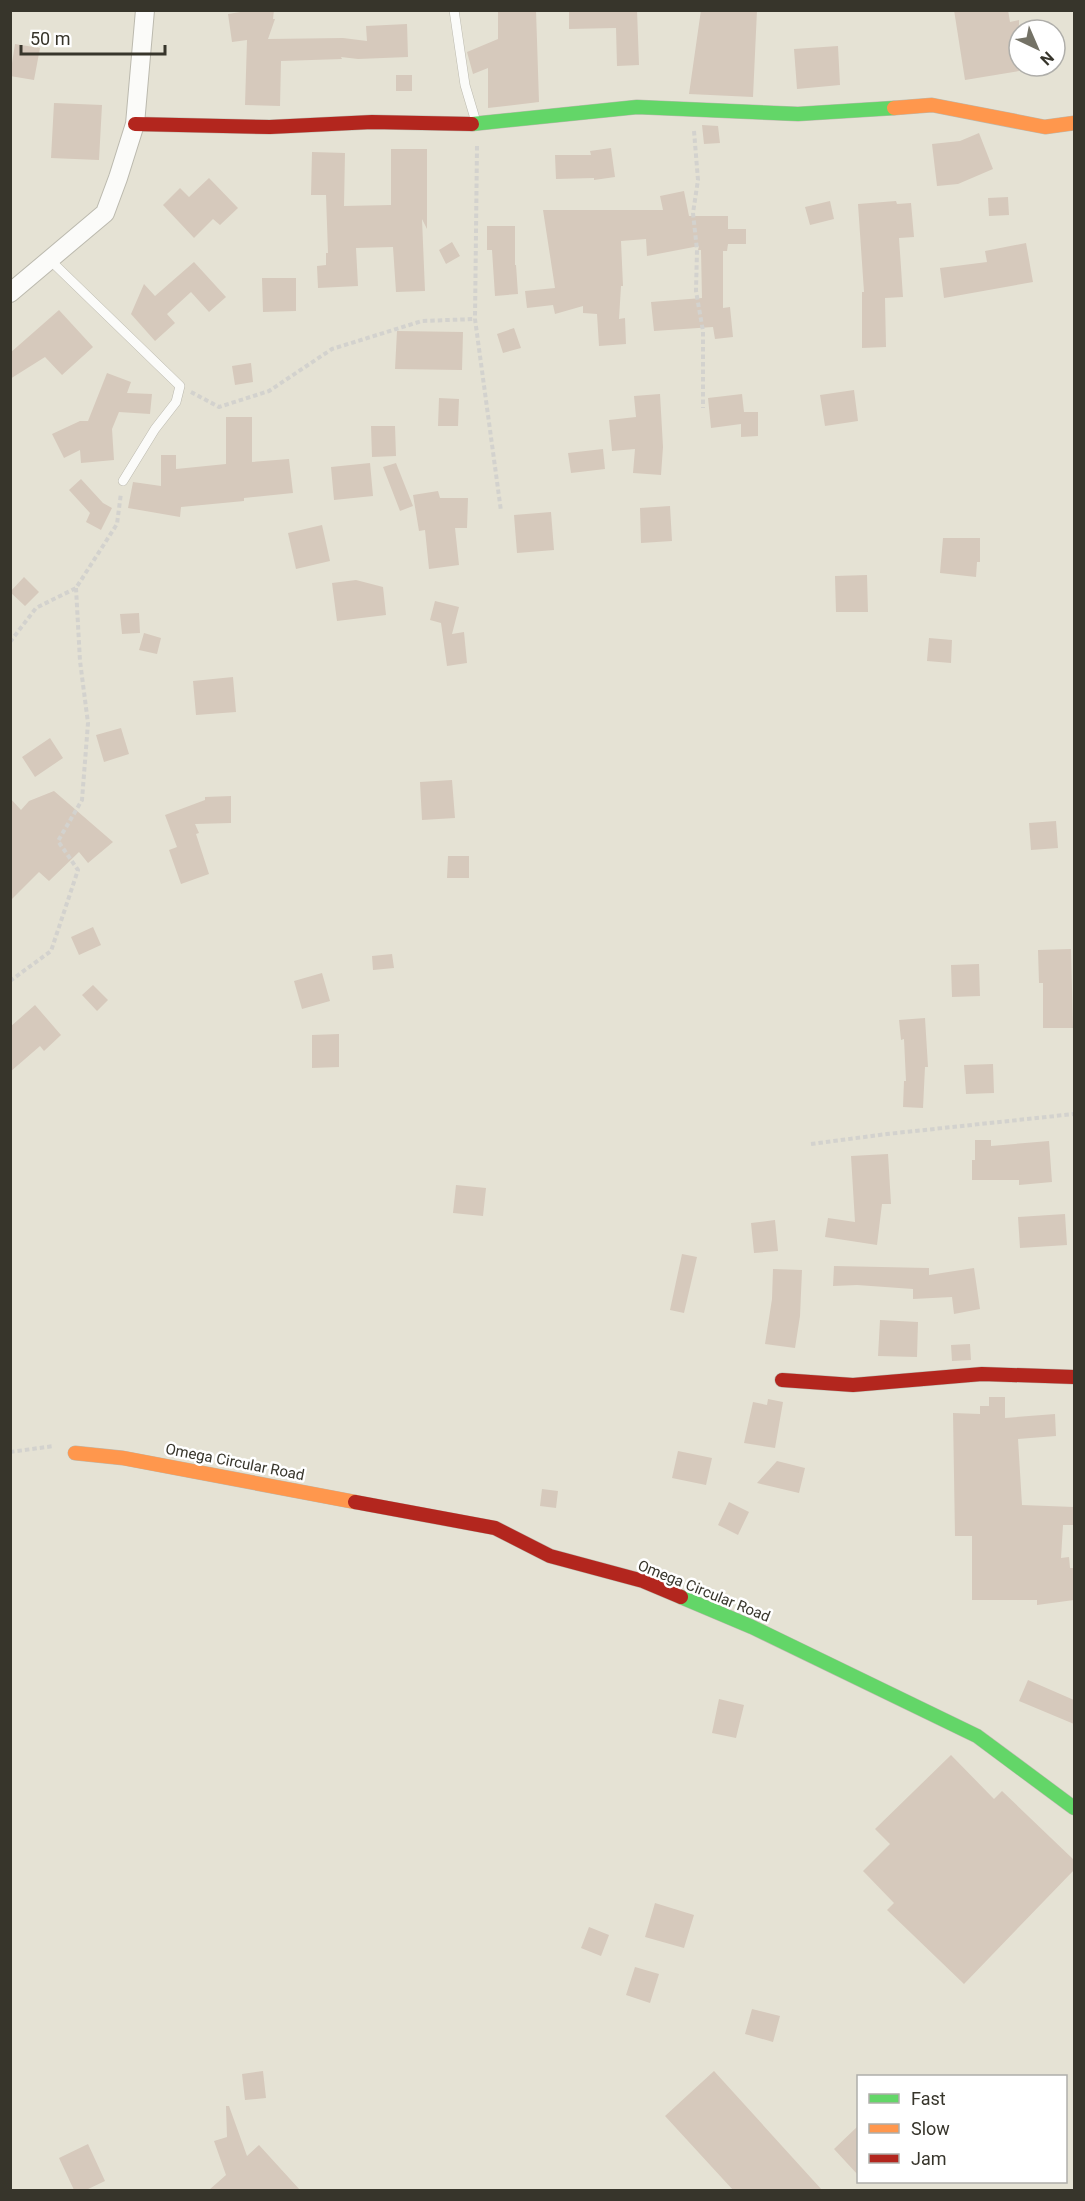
<svg xmlns="http://www.w3.org/2000/svg" width="1085" height="2201" viewBox="0 0 1085 2201" font-family="Roboto,sans-serif">
	<style>
		.building { fill: #d6c9bc }
		.lines { fill: none; stroke-linecap: round; stroke-linejoin: round }
		.lane-casing { stroke: #bbb9ae; stroke-width: 10 }
		.street-casing { stroke: #bbb9ae; stroke-width: 20 }
		.fast-casing { stroke: #bbb9ae; stroke-width: 15 }
		.slow-casing { stroke: #bbb9ae; stroke-width: 15 }
		.jam-casing { stroke: #bbb9ae; stroke-width: 15 }
		.path { stroke: #d3d2ce; stroke-width: 4; stroke-dasharray: 4.5 3; stroke-linecap: butt }
		.lane { stroke: #fbfbf9; stroke-width: 9 }
		.street { stroke: #fbfbf9; stroke-width: 18 }
		.fast { stroke: #63d668; stroke-width: 14 }
		.slow { stroke: #ff974d; stroke-width: 14 }
		.jam { stroke: #b3261e; stroke-width: 14 }
		.labels { text-anchor: middle; dominant-baseline: central; stroke-width: 5; stroke-linejoin: round; paint-order: stroke }
		.street-label { font-size: 15px; fill: #37352b; stroke: #fff }
	</style>
	<rect width="100%" height="100%" fill="#e5e2d4"/>
	<!-- building -->
	<path class="building" d="M253 10H274L273 19H275L268 39 343 38 367 41 366 26 407 24 408 57 358 59 341 57 342 59 281 61 280 106 245 105 247 40 232 42 228 14Z
		M498 10H536L539 102 488 108V68L473 74 467 52 498 39Z
		M569 10H637L639 65 617 66 616 28 569 29Z
		M701 10H757L753 97 689 94Z
		M954 10H1008L1010 22 1019 20V71L965 80Z
		M15 44 40 48 34 80 10 76Z
		M838 46 840 85 797 89 794 49Z
		M396 75H412V91H396Z
		M54 103 102 105 99 160 51 158Z
		M702 125 718 126 720 143 704 144Z
		M979 133 993 169 958 184 937 186 932 144 960 141Z
		M611 148 615 177 594 180V178L556 179 555 155H591L590 151Z
		M391 149H427V229L422 219 425 291 396 292 393 247 356 248 358 286 318 288 317 266 326 265V253H328L326 195H311L312 152 345 153 344 206 391 205Z
		M209 178 238 208 220 225 213 219 194 238 163 205 180 188 189 197Z
		M684 191 689 216H728V229H746V244H728L727 251H723V308L730 307 733 337 715 339 713 327 654 331 651 302 702 298 701 250H698L699 246 647 256 646 239 621 241 623 286H621L619 319 625 318 626 344 599 346 597 314 583 313V306L555 314 553 305 527 308 525 291 555 288 543 210H663L660 196Z
		M1008 197 1009 215 989 216 988 198Z
		M830 201 834 219 810 225 805 207Z
		M896 201 897 204 911 203 914 237 899 238 903 297 885 298 886 347 862 348V292H864L858 204Z
		M487 226H515V265H516L518 294 495 296 492 250H487Z
		M452 242 460 256 446 264 439 250Z
		M1026 243 1033 282 944 298 940 268 987 262 985 251Z
		M194 262 226 297 209 312 191 292 167 314 175 323 155 341 131 314 144 284 155 296Z
		M262 278H296V311L263 312Z
		M59 310 93 347 62 375 45 357 10 379V353Z
		M514 328 521 348 503 353 497 334Z
		M397 331 463 332 462 370 395 369Z
		M251 363 253 382 235 385 232 366Z
		M107 373 131 382 127 393 152 394 150 414 119 412 112 429 114 460 81 463 80 450 64 458 52 434 80 421H88Z
		M854 390 858 421 825 426 820 395Z
		M660 394 663 447 661 475 633 473 635 449 612 451 609 420 636 417 634 396Z
		M742 394 744 412H758V436L741 437V424L711 428 708 398Z
		M439 398 459 399 458 426H438Z
		M226 417H252V462L289 459 293 493 244 498V501L181 507 180 517 128 508 133 482 161 486V455H176V469L226 464Z
		M371 426H395L396 456 372 457Z
		M603 449 605 469 571 473 568 453Z
		M370 463 373 496 334 500 331 467Z
		M396 463 413 506 400 511 383 467Z
		M81 479 103 503 112 508 101 530 86 522 90 513 69 490Z
		M438 491 440 498H468L467 528H455L459 565 429 569 425 530 419 531 413 495Z
		M670 506 672 541 641 543 640 508Z
		M551 512 554 550 517 553 514 515Z
		M322 525 330 561 296 569 288 533Z
		M943 538H980V562H977L976 577 940 573Z
		M867 575 868 612H836L835 576Z
		M24 577 39 592 25 606 10 592Z
		M356 580 383 587 386 615 337 621 332 583Z
		M435 601 459 607 452 634 464 632 467 663 447 666 441 623 430 620Z
		M139 613 140 633 122 634 120 614Z
		M144 633 161 638 157 654 139 650Z
		M929 638 952 640 951 663 927 661Z
		M233 677 236 712 196 715 193 681Z
		M121 728 129 754 104 762 96 735Z
		M50 738 63 758 35 777 22 757Z
		M452 780 455 818 422 820 420 782Z
		M54 791 113 842 88 863 79 852 49 881 39 872 10 901V798L21 810 29 801Z
		M231 796V823L195 824 199 833 196 834 209 874 181 884 169 850 177 847 165 815 205 800V797Z
		M1056 821 1058 848 1031 850 1029 823Z
		M448 856H469V878H447Z
		M93 927 101 945 79 955 71 937Z
		M1071 949 1073 1028H1043V983H1039L1038 950Z
		M392 954 394 968 373 970 372 956Z
		M979 964 980 996 952 997 951 965Z
		M322 973 330 1001 302 1009 294 981Z
		M93 985 108 1000 97 1011 82 995Z
		M35 1005 61 1035 44 1051 40 1046 10 1072V1027Z
		M925 1018 928 1067H925L923 1108 903 1107 904 1081H906L904 1039 901 1040 899 1020Z
		M339 1034V1067L312 1068V1035Z
		M993 1064 994 1093 966 1094 964 1065Z
		M975 1140H991V1146L1049 1141 1052 1182 1019 1185V1180H972V1160H975Z
		M888 1154 891 1204H882L877 1245 825 1237 828 1218 855 1222 851 1156Z
		M456 1185 486 1188 483 1216 453 1213Z
		M1065 1214 1067 1245 1020 1248 1018 1217Z
		M775 1220 778 1251 754 1253 751 1223Z
		M682 1254 697 1257 684 1313 670 1310Z
		M834 1266 929 1268V1275L974 1268 980 1309 954 1314 952 1297 913 1299V1289L857 1285 833 1286Z
		M773 1269 802 1270 800 1316 795 1348 765 1344 772 1299Z
		M880 1320 918 1322 917 1357 878 1356Z
		M970 1344 971 1360 952 1361 951 1345Z
		M989 1397H1005V1418L1055 1414 1056 1436 1018 1439 1022 1505 1074 1507V1525H1063L1061 1558 1069 1557 1070 1568H1074V1600L1037 1605V1600H972V1536H955L953 1413 980 1414V1406H989Z
		M768 1399 783 1402 775 1448 744 1443 753 1402 767 1405Z
		M678 1451 712 1458 706 1485 672 1478Z
		M777 1461 805 1468 799 1493 757 1483Z
		M542 1489 558 1491 556 1508 540 1506Z
		M729 1502 749 1512 738 1535 718 1525Z
		M1028 1680 1074 1700V1724L1019 1701Z
		M719 1699 744 1705 736 1738 712 1733Z
		M951 1755 994 1799 1002 1791 1074 1860V1870L964 1984 887 1910 894 1903 863 1871 890 1844 875 1829Z
		M655 1903 694 1915 684 1948 645 1937Z
		M589 1927 609 1935 601 1956 581 1948Z
		M635 1967 659 1974 650 2003 626 1995Z
		M752 2009 780 2016 773 2042 745 2034Z
		M263 2071 266 2098 245 2100 242 2074Z
		M714 2071 822 2190H733L665 2116Z
		M226 2106H229L247 2156 259 2145 300 2190H209L226 2175 214 2141 227 2137Z
		M858 2126V2175L834 2149Z
		M88 2144 105 2181 86 2190H74L59 2158Z"/>
	<g class="lines">
		<defs>
			<path id="lane" d="M454 10 465 85 476 122
				M51 261 180 386 176 402 155 429 123 481"/>
			<path id="street" d="M10 293 105 213 118 178 135 124 145 10"/>
			<path id="fast" d="M472 124 637 107 798 114 894 108
				M681 1597 752 1627 977 1736 1074 1808"/>
			<path id="slow" d="M894 108 932 105 1045 127 1074 123
				M75 1453 123 1458 355 1502"/>
			<path id="jam" d="M135 124 270 127 372 122 472 124
				M782 1380 853 1385 982 1374 1074 1377
				M355 1502 495 1528 550 1556 643 1581 681 1597"/>
		</defs>
		<!-- lane casing -->
		<use href="#lane" class="lane-casing"/>
		<!-- street casing -->
		<use href="#street" class="street-casing"/>
		<!-- fast casing -->
		<use href="#fast" class="fast-casing"/>
		<!-- slow casing -->
		<use href="#slow" class="slow-casing"/>
		<!-- jam casing -->
		<use href="#jam" class="jam-casing"/>
		<!-- path -->
		<path class="path" d="M694 131 698 180 693 213 697 250 696 291 703 331V408
			M477 146 475 319 501 511
			M191 392 219 407 269 391 332 349 422 321 475 319
			M10 642 36 608 76 588 117 524 121 493
			M10 981 51 951 78 870 58 841 82 800 88 723 80 661 76 588
			M811 1144 887 1134 1074 1114
			M10 1452 54 1446"/>
		<!-- lane -->
		<use href="#lane" class="lane"/>
		<!-- street -->
		<use href="#street" class="street"/>
		<!-- fast -->
		<use href="#fast" class="fast"/>
		<!-- slow -->
		<use href="#slow" class="slow"/>
		<!-- jam -->
		<use href="#jam" class="jam"/>
	</g>
	<g class="labels">
		<!-- street labels -->
		<g class="street-label">
			<text transform="translate(235 1462) rotate(11)">Omega Circular Road</text>
			<text transform="translate(704 1591) rotate(22)">Omega Circular Road</text>
		</g>
	</g>
	<!-- border -->
	<rect width="1085" height="2201" fill="none" stroke="#37352b" stroke-width="24"/>
	<!-- legend -->
	<rect x="857" y="2075" width="210" height="108" fill="#ffffff" stroke="#afaeaa" stroke-width="1.5"/>
	<rect x="869" y="2094" width="30" height="9" fill="#63d668" stroke="#afaeaa" stroke-width="1.5"/>
	<text x="911" y="2105" font-size="18" fill="#37352b">Fast</text>
	<rect x="869" y="2124" width="30" height="9" fill="#ff974d" stroke="#afaeaa" stroke-width="1.5"/>
	<text x="911" y="2135" font-size="18" fill="#37352b">Slow</text>
	<rect x="869" y="2154" width="30" height="9" fill="#b3261e" stroke="#afaeaa" stroke-width="1.5"/>
	<text x="911" y="2165" font-size="18" fill="#37352b">Jam</text>
	<!-- north arrow -->
	<g transform="translate(1037 48) rotate(136)"><circle r="28" fill="#ffffff" stroke="#afaeaa" stroke-width="1.5"/>
	<path d="M0-4.5L10 22L0 15L-10 22Z" fill="#747266"/>
	<text y="-9" font-size="16" font-weight="bold" text-anchor="middle" fill="#37352b">N</text>
	</g>
	<!-- scale -->
	<path d="M21 45v9h144v-9" fill="none" stroke="#37352b" stroke-width="3"/>
	<text x="30" y="45" font-size="18" fill="#37352b" stroke="#ffffff" stroke-width="4.5" paint-order="stroke">50 m</text>
</svg>
